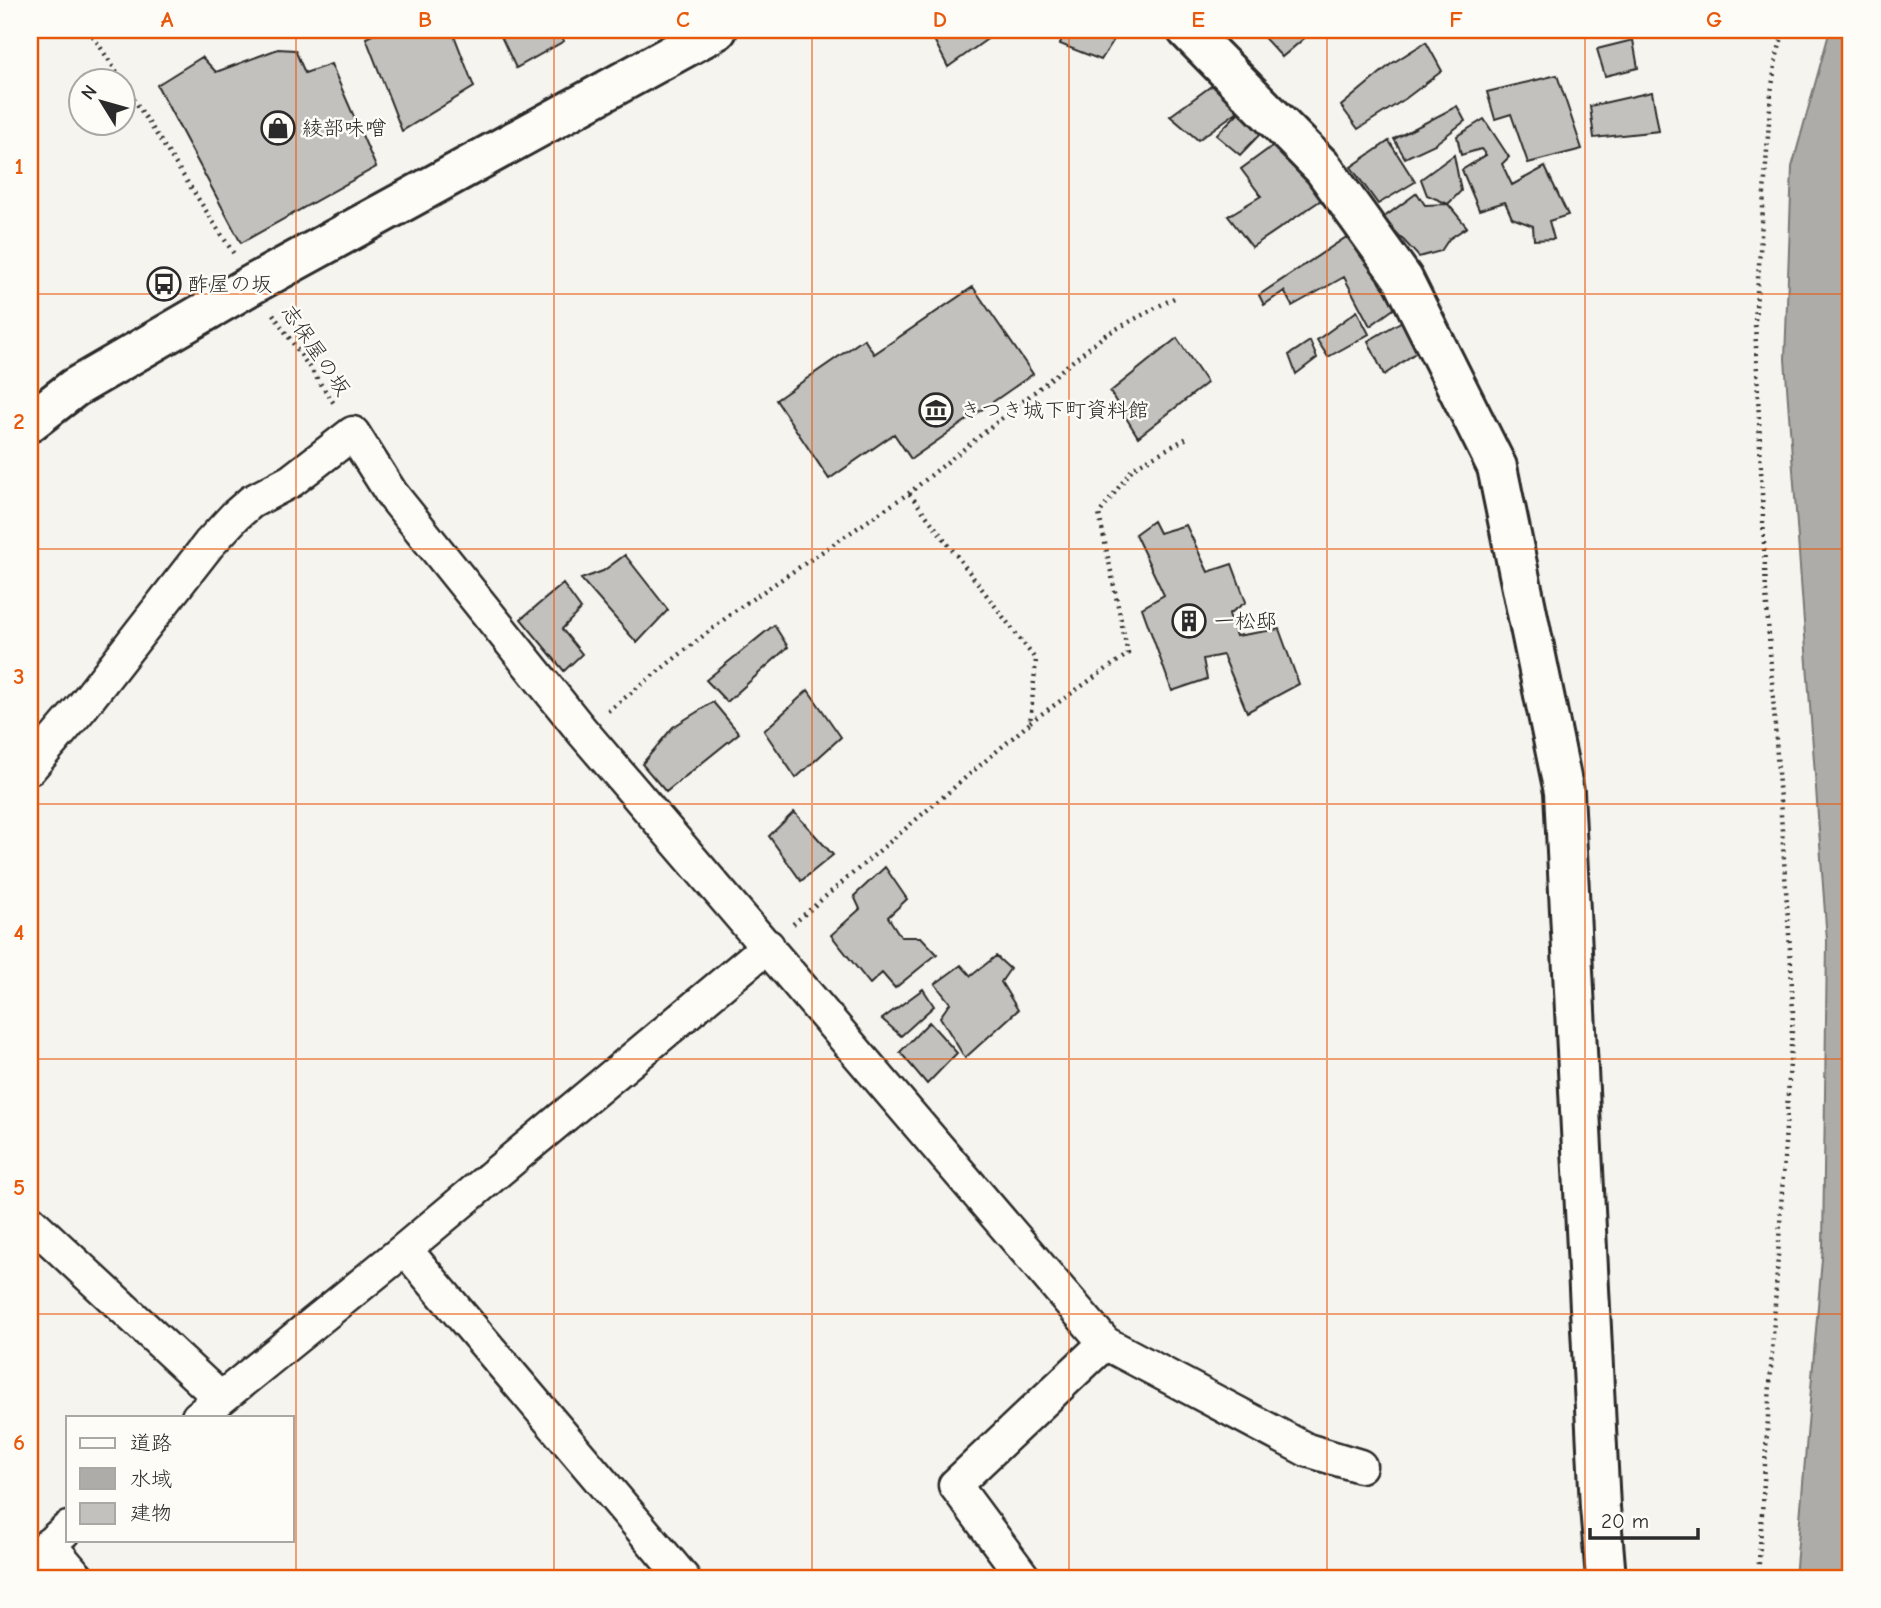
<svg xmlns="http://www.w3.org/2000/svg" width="1881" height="1608" viewBox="0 0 1881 1608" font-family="'Comic Neue','Klee One',sans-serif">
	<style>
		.water { fill: #adaca9; stroke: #797877; stroke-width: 2 }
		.building { fill: #c2c1be; stroke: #2b2b2b; stroke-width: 2 }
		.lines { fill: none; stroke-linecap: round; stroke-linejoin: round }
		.street-casing { stroke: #2b2b2b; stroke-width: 37 }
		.secondary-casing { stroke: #2b2b2b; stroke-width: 44 }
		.path { stroke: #2b2b2b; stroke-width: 4.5; stroke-dasharray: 2 5; stroke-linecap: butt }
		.street { stroke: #fdfcf7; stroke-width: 32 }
		.secondary { stroke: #fdfcf7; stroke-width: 38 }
		.grid { fill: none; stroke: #e8590c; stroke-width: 2; stroke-opacity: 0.55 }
		.labels { text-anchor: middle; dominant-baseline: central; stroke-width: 5; stroke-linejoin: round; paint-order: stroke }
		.poi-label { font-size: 21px; fill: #2b2b2b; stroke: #fdfcf7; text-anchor: start }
		.street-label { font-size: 21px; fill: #2b2b2b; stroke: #fdfcf7 }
		.neatline { fill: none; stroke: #e8590c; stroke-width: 2.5 }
		.grid-label { font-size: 23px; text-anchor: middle; font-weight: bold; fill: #e8590c }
	</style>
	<rect width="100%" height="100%" fill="#f5f4ef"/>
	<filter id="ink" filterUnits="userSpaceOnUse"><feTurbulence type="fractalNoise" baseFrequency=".0143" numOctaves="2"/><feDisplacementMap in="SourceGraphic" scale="14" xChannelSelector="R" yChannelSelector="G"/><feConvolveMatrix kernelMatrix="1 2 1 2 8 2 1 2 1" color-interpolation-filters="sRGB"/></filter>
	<g filter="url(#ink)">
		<!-- water -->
		<path class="water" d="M1830 30H1851V1578H1795L1823 1247 1827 941 1785 359 1792 167Z"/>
		<!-- building -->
		<path class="building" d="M382 30H452L474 87 402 131 366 38Z
			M498 30H559L564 41 516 68Z
			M929 30H1000L948 67Z
			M1065 30H1120L1101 60 1060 44Z
			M1257 30H1314L1282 57Z
			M1633 40 1638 68 1605 76 1597 49Z
			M1426 42 1442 71 1405 99 1358 129 1341 106 1391 64Z
			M278 49 295 50 305 73 331 64 376 167 241 243 157 85 202 57 216 72Z
			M1557 75 1582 149 1528 163 1511 114 1495 119 1487 92Z
			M1214 84 1245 106 1198 140 1170 116Z
			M1652 92 1659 131 1594 138 1590 106Z
			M1245 106 1265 129 1240 155 1216 135Z
			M1457 106 1465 121 1435 144 1405 158 1394 139Z
			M1484 119 1509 157 1502 164 1512 185 1545 167 1568 215 1549 221 1554 239 1534 240 1533 226 1512 218 1505 202 1479 210 1462 170 1486 155 1481 149 1461 155 1457 136Z
			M1282 139 1324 198 1252 247 1228 216 1261 196 1241 169Z
			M1389 141 1415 182 1378 204 1351 167Z
			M1454 155 1461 191 1448 204 1427 195 1421 179Z
			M1417 193 1425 205 1448 204 1467 227 1449 239 1441 251 1419 257 1383 218Z
			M1354 232 1395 308 1370 326 1344 277 1292 306 1284 291 1264 305 1259 295Z
			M973 287 1033 374 911 459 894 434 829 479 776 400 864 339 874 354Z
			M1357 311 1369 334 1328 357 1317 340Z
			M1404 320 1421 349 1384 375 1368 341Z
			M1177 338 1207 383 1138 437 1110 392Z
			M1310 341 1317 358 1296 374 1289 355Z
			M1153 521 1159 533 1186 525 1208 572 1232 564 1246 602 1229 614 1236 636 1279 629 1299 684 1247 712 1223 655 1203 659 1207 679 1172 691 1142 608 1164 595 1135 534Z
			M625 555 668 610 637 643 581 579 603 571Z
			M563 584 581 609 562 629 582 654 564 671 521 619Z
			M774 625 788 647 727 702 706 680Z
			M808 690 841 737 796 778 764 731Z
			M713 702 739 733 666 792 642 764 673 727Z
			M794 812 833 855 801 881 769 836Z
			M885 867 907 899 888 917 901 937H921L937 954 895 988 882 973 870 984 831 935 860 909 854 896Z
			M996 956 1010 969 1001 982 1018 1010 965 1058 940 1017 950 1003 935 984 961 965 971 976Z
			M923 989 934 1006 901 1036 882 1019Z
			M929 1022 957 1053 927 1084 900 1052Z"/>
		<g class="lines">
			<defs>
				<path id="street" d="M30 768 82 707 209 544 235 516 251 502 291 481 353 433 391 493 582 731 1105 1343 1307 1450 1360 1466
					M30 1221 220 1398
					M405 1249 683 1578
					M198 1417 405 1249 768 946
					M49 1544 78 1578
					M30 1561 68 1528
					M1024 1578 955 1485 1105 1343"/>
				<path id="secondary" d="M1187 30 1323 168 1403 279 1497 467 1564 792 1600 1507 1606 1578
					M30 422 74 388 253 284 717 30"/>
			</defs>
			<!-- street casing -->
			<use href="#street" class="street-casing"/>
			<!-- secondary casing -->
			<use href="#secondary" class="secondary-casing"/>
			<!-- path -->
			<path class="path" d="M89 30 122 80
				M122 81 234 254
				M273 314 335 405
				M608 711 736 610 909 493 1105 335 1174 298
				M1030 722 1128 654 1099 514 1133 468 1187 438
				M793 924 1030 723 1036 660 909 493
				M1758 1578 1793 1014 1791 964 1766 592 1755 322 1771 93 1776 59 1784 30"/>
			<!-- street -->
			<use href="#street" class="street"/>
			<!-- secondary -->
			<use href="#secondary" class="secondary"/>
		</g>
	</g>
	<!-- grid -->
	<path class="grid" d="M296 30V1578M554 30V1578M812 30V1578M1069 30V1578M1327 30V1578M1585 30V1578M30 294H1851M30 549H1851M30 804H1851M30 1059H1851M30 1314H1851"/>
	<!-- icons -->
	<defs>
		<symbol id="shop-ring" viewBox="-11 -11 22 22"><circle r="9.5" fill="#fdfcf7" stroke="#2b2b2b" stroke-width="1.5"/><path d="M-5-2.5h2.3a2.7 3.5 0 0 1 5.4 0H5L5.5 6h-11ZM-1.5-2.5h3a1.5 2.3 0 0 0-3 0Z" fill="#2b2b2b"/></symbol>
		<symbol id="bus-ring" viewBox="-11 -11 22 22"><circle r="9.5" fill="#fdfcf7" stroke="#2b2b2b" stroke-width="1.5"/><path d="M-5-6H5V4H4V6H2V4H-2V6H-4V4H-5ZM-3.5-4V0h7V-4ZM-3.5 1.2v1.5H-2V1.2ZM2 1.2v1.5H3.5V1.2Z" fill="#2b2b2b"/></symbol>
		<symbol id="museum-ring" viewBox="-11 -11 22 22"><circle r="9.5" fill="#fdfcf7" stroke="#2b2b2b" stroke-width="1.5"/><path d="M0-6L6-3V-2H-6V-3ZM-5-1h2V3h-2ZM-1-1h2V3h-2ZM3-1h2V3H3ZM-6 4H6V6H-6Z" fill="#2b2b2b"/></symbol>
		<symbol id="building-ring" viewBox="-11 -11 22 22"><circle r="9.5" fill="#fdfcf7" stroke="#2b2b2b" stroke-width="1.5"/><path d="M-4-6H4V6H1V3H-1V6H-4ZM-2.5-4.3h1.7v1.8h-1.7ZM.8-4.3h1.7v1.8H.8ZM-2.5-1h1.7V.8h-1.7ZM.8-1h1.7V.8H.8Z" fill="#2b2b2b"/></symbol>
	</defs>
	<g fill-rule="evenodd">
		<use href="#shop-ring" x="259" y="109" width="38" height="38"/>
		<use href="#bus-ring" x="145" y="265" width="38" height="38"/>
		<use href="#museum-ring" x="917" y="391" width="38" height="38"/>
		<use href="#building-ring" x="1170" y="602" width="38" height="38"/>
	</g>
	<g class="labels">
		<!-- poi labels -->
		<g class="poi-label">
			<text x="302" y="128">綾部味噌</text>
			<text x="188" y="284">酢屋の坂</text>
			<text x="960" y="410">きつき城下町資料館</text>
			<text x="1214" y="621">一松邸</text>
		</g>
		<!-- street labels -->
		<g class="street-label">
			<text transform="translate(316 350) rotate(56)">志保屋の坂</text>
		</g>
	</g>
	<!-- margin -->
	<rect width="1881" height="1608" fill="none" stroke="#fdfcf7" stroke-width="77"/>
	<!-- legend -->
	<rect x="66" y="1416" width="228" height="126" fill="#fdfcf7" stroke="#a9a8a5" stroke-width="2"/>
	<rect x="80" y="1438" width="35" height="10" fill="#fdfcf7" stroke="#a9a8a5" stroke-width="2"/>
	<text x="130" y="1450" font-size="21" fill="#2b2b2b">道路</text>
	<rect x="80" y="1468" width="35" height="21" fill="#adaca9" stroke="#a9a8a5" stroke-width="2"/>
	<text x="130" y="1486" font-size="21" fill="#2b2b2b">水域</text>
	<rect x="80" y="1503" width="35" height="21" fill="#c2c1be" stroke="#a9a8a5" stroke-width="2"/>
	<text x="130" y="1520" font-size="21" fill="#2b2b2b">建物</text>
	<!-- north arrow -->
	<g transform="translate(102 102) rotate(307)"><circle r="33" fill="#fdfcf7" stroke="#a9a8a5" stroke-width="2"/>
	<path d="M0-5L12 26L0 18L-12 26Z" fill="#2b2b2b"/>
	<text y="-10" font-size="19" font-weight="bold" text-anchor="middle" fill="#2b2b2b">N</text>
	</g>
	<!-- scale -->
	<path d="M1590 1528v10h108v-10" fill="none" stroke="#2b2b2b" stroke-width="3.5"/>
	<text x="1601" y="1528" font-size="21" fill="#2b2b2b" stroke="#fdfcf7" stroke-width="5" paint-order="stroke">20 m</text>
	<rect x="38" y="38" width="1804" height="1532" class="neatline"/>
	<g class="grid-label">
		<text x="167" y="27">A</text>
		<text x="425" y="27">B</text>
		<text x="683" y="27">C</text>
		<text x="940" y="27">D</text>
		<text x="1198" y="27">E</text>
		<text x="1456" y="27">F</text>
		<text x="1714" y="27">G</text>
		<text x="19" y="174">1</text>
		<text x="19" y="429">2</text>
		<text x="19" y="684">3</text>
		<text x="19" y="940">4</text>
		<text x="19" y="1195">5</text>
		<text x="19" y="1450">6</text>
	</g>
</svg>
